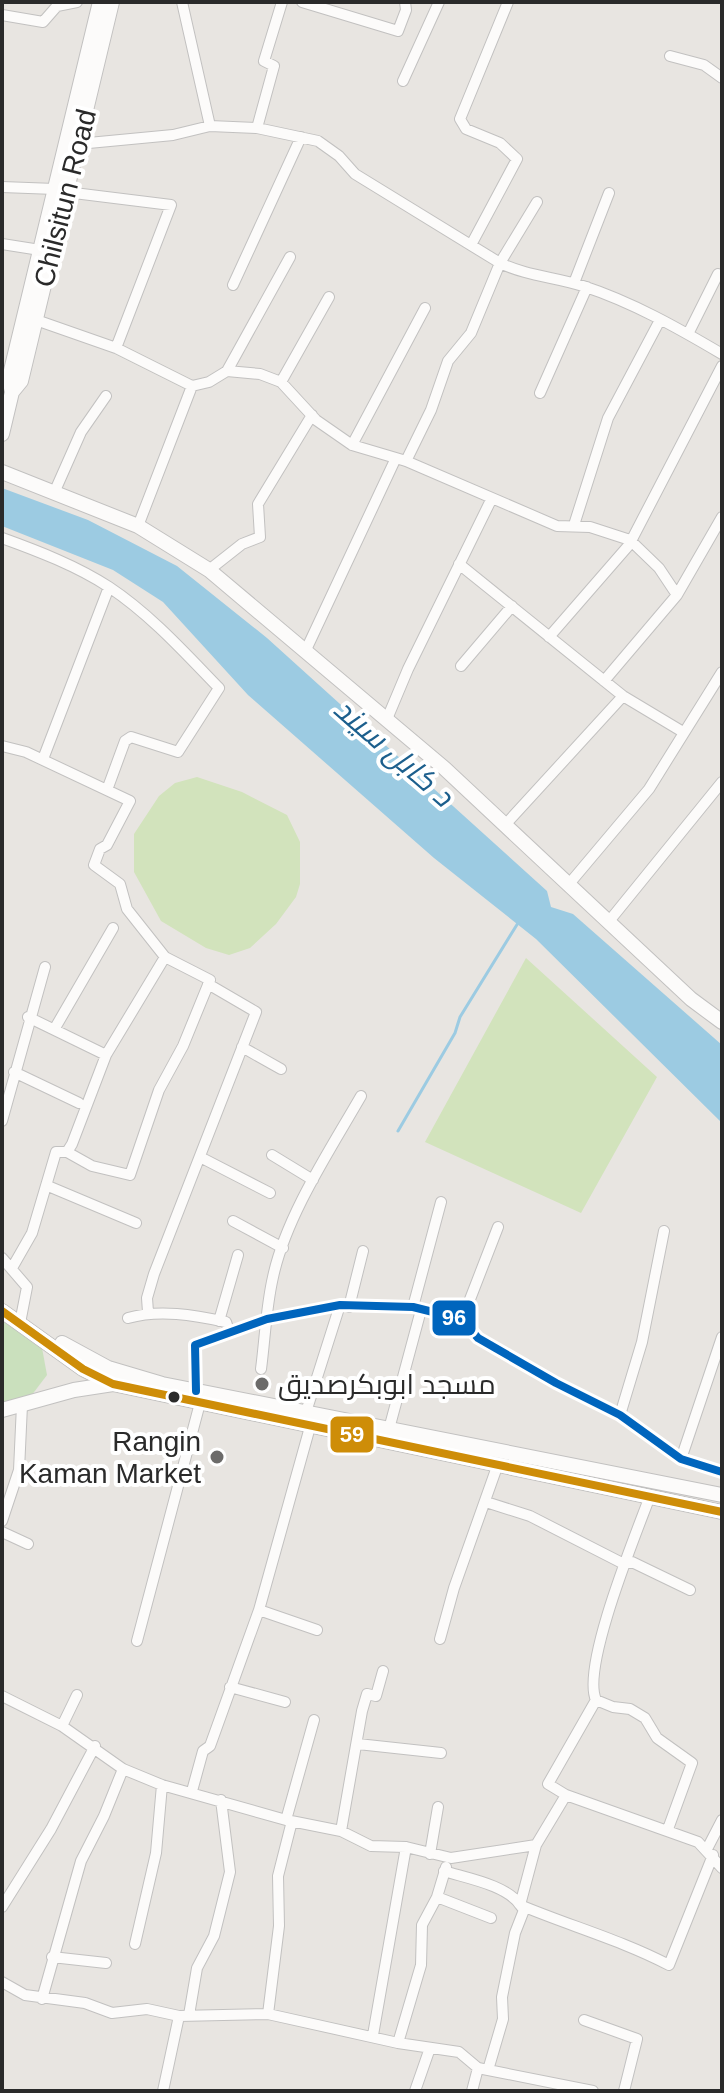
<svg xmlns="http://www.w3.org/2000/svg" width="724" height="2093" viewBox="0 0 724 2093" font-family="Helvetica,Cairo,sans-serif">
	<style>
		.green { fill: #cae0bd }
		.pitch { fill: #d2e3bc }
		.water { fill: #9ccbe2 }
		.lines { fill: none; stroke-linecap: round; stroke-linejoin: round }
		.stream { stroke: #9ccbe2; stroke-width: 3 }
		.minor-casing { stroke: #c2c1c0; stroke-width: 12 }
		.tertiary-casing { stroke: #c2c1c0; stroke-width: 16 }
		.secondary-casing { stroke: #c2c1c0; stroke-width: 16 }
		.minor { stroke: #fcfbfa; stroke-width: 10 }
		.tertiary { stroke: #fcfbfa; stroke-width: 14 }
		.secondary { stroke: #fcfbfa; stroke-width: 14 }
		.bus-1-casing { stroke: #fff; stroke-width: 14 }
		.bus-2-casing { stroke: #fff; stroke-width: 14 }
		.bus-1 { stroke: #ce8d08; stroke-width: 8 }
		.bus-2 { stroke: #0065bd; stroke-width: 8 }
		.poi-dot { fill: #6c6b6a; stroke: #fff; stroke-width: 3 }
		.bus-dot { fill: #2a2a2a; stroke: #fff; stroke-width: 3 }
		.labels { text-anchor: middle; dominant-baseline: central; stroke-width: 8; stroke-linejoin: round; paint-order: stroke }
		.street-label { font-size: 28px; fill: #2a2a2a; stroke: #fff }
		.poi-label { font-size: 28px; fill: #2a2a2a; stroke: #fff; text-anchor: start }
		.water-label { font-size: 30px; font-style: italic; fill: #1c5f8d; stroke: #fff }
		.line-badge { stroke: #fff; stroke-width: 3 }
		.badge-label { font-size: 22px; text-anchor: middle; font-weight: bold; fill: #fff }
	</style>
	<rect width="100%" height="100%" fill="#e8e5e1"/>
	<!-- green -->
	<path class="green" d="M2 1320 42 1348 47 1375 28 1400 2 1407Z"/>
	<!-- pitch -->
	<path class="pitch" d="M197 777 242 792 287 815 300 842V884L296 897 276 924 250 948 229 955 206 948 161 921 134 872V834L159 796 175 783Z
		M526 958 657 1077 581 1213 425 1142Z"/>
	<!-- water -->
	<path class="water" d="M2 488 88 520 177 566 267 638 547 891 551 907 573 914 722 1045V1123L536 939 434 858 248 695 163 602 113 570 2 526Z"/>
	<g class="lines">
		<!-- stream -->
		<path class="stream" d="M398 1131 455 1033 460 1017 518 923"/>
		<defs>
			<path id="minor" d="M182 2 210 126
				M302 2 398 31 406 10 405 2
				M2 15 43 22 57 6 77 2
				M670 56 704 65 722 78
				M403 81 439 2
				M257 128 274 66 264 61 282 2
				M78 144 173 135 210 126 257 128 318 141 339 156 355 174 500 263C527 276 555 277 583 286 632 302 678 328 722 354
				M2 187 55 189
				M66 192 171 205 116 348
				M2 244 40 250
				M471 245 517 159 500 143 466 129 460 119 508 2
				M574 283 609 193
				M233 285 301 137
				M36 320 116 348 192 386 209 382 227 371 260 374 281 382 316 420 352 445 406 461 557 526 590 527 630 540 659 568 677 595
				M688 334 718 274
				M227 371 290 257
				M281 382 329 297
				M540 393 587 287
				M352 445 425 308
				M406 461 431 410 448 361 471 333 500 263 537 202
				M54 493 81 432 106 396
				M574 525 608 418 660 320
				M138 526 192 386
				M2 538C38 551 77 566 109 587 151 615 185 653 219 688L178 752 131 737 125 741 107 790
				M459 564 623 696 683 732
				M209 570 242 544 260 537 258 504 312 415
				M549 637 629 545 722 366
				M305 652 395 460
				M461 666 512 606
				M604 681 677 595 722 517
				M387 719 408 669 491 500
				M2 746 26 752 130 801 107 845 100 849 94 865 120 884 127 909 165 957 210 980 183 1046 159 1090 130 1175 92 1166 67 1152
				M43 759 109 587
				M505 825 623 696
				M569 884 649 789 722 672
				M610 920 722 782
				M28 1017 106 1055
				M55 1028 113 928
				M242 1047 281 1069
				M14 1072 79 1103
				M2 1121 45 967
				M272 1155 313 1180
				M200 1157 270 1193
				M48 1186 136 1223
				M233 1221 283 1248
				M2 1258 27 1287 20 1323
				M12 1268 32 1233 56 1152H67L72 1144 106 1055 165 957
				M349 1307 363 1251
				M413 1307 441 1202
				M148 1312 147 1298 154 1274 256 1012 208 984
				M128 1318C159 1309 194 1315 226 1322L229 1331
				M462 1320 498 1227
				M219 1321 238 1255
				M261 1369C265 1339 266 1307 273 1277 286 1216 330 1150 361 1096
				M196 1391 195 1345 267 1319 340 1305 413 1307 441 1314 462 1320 478 1338 556 1383 620 1415 681 1459 722 1472
				M306 1412 340 1305
				M620 1415 642 1342 664 1231
				M389 1429 421 1310
				M681 1459 722 1337
				M650 1496C636 1534 581 1667 596 1700L613 1707 630 1709 645 1718 657 1738 692 1763 668 1829
				M486 1502 530 1516 624 1564 632 1562 690 1590
				M2 1521 19 1470 22 1405
				M2 1532 28 1544
				M259 1610 317 1630
				M440 1639 454 1588 498 1464
				M137 1641 200 1403
				M230 1687 285 1702
				M2 1696 62 1726 123 1769 162 1785 286 1820 341 1831 371 1846 406 1847 451 1858 536 1845
				M596 1700 548 1784 566 1795 698 1842 722 1868
				M62 1726 77 1695
				M358 1744 441 1753
				M192 1791 203 1751 210 1746 259 1610 310 1427
				M286 1820 314 1720
				M341 1831 362 1711 367 1694 376 1696 383 1671
				M707 1849 722 1820
				M430 1854 438 1807
				M444 1871C466 1878 507 1885 520 1905 570 1926 621 1940 669 1965L713 1855
				M437 1897 491 1918
				M2 1907 51 1829 95 1746
				M135 1944 156 1853 162 1785
				M52 1957 106 1963
				M2 1982 25 1995 85 2003 112 2013 147 2009 179 2016 268 2014 398 2043 459 2052 478 2068 593 2091
				M42 1999 81 1861 104 1816 123 1769
				M268 2014 279 1926 278 1876 292 1821
				M189 2015 197 1968 214 1936 230 1872 221 1800
				M584 2020 637 2039 624 2091
				M373 2035 406 1847
				M398 2043 421 1965 422 1925 437 1897 446 1867
				M488 2070 503 2019 502 1997 515 1933 524 1910 520 1905 536 1845 566 1795
				M163 2091 179 2016
				M415 2091 430 2048
				M472 2091 478 2068"/>
			<path id="tertiary" d="M2 472 138 526 209 570 443 767 691 999 722 1022
				M2 1410 74 1390 113 1384"/>
			<path id="secondary" d="M12 392 9 379 100 2
				M2 434 12 392 21 381 112 2
				M2 1311 83 1369 113 1384 722 1512
				M62 1343 108 1368 162 1384 722 1495"/>
		</defs>
		<!-- minor casing -->
		<use href="#minor" class="minor-casing"/>
		<!-- tertiary casing -->
		<use href="#tertiary" class="tertiary-casing"/>
		<!-- secondary casing -->
		<use href="#secondary" class="secondary-casing"/>
		<!-- minor -->
		<use href="#minor" class="minor"/>
		<!-- tertiary -->
		<use href="#tertiary" class="tertiary"/>
		<!-- secondary -->
		<use href="#secondary" class="secondary"/>
		<defs>
			<path id="bus-1" d="M2 1311 83 1369 113 1384 722 1512"/>
			<path id="bus-2" d="M196 1391 195 1345 267 1319 340 1305 413 1307 441 1314 462 1320 478 1338 556 1383 620 1415 681 1459 722 1472"/>
		</defs>
		<!-- bus-1 casing -->
		<use href="#bus-1" class="bus-1-casing"/>
		<!-- bus-2 casing -->
		<use href="#bus-2" class="bus-2-casing"/>
		<!-- bus-1 -->
		<use href="#bus-1" class="bus-1"/>
		<!-- bus-2 -->
		<use href="#bus-2" class="bus-2"/>
	</g>
	<!-- markers -->
	<g class="poi-dot">
		<circle cx="262" cy="1384" r="8"/>
		<circle cx="217" cy="1457" r="8"/>
	</g>
	<circle class="bus-dot" cx="174" cy="1397" r="7"/>
	<g class="labels">
		<!-- street labels -->
		<g class="street-label">
			<text transform="translate(65 198) rotate(-76)">Chilsitun Road</text>
		</g>
		<!-- poi labels -->
		<g class="poi-label">
			<text x="278" y="1384">مسجد ابوبکرصدیق</text>
			<text x="201" y="1441" text-anchor="end">Rangin<tspan x="201" dy="32">Kaman Market</tspan></text>
		</g>
		<!-- water labels -->
		<g class="water-label">
			<text transform="translate(394 752) rotate(41)">د کابل سيند</text>
		</g>
	</g>
	<g class="line-badge">
		<rect x="431" y="1299" width="46" height="38" rx="8" fill="#0065bd"/>
		<rect x="329" y="1415" width="46" height="39" rx="8" fill="#ce8d08"/>
	</g>
	<g class="badge-label">
		<text x="454" y="1325">96</text>
		<text x="352" y="1442">59</text>
	</g>
	<!-- border -->
	<rect width="724" height="2093" fill="none" stroke="#2a2a2a" stroke-width="8"/>
</svg>
